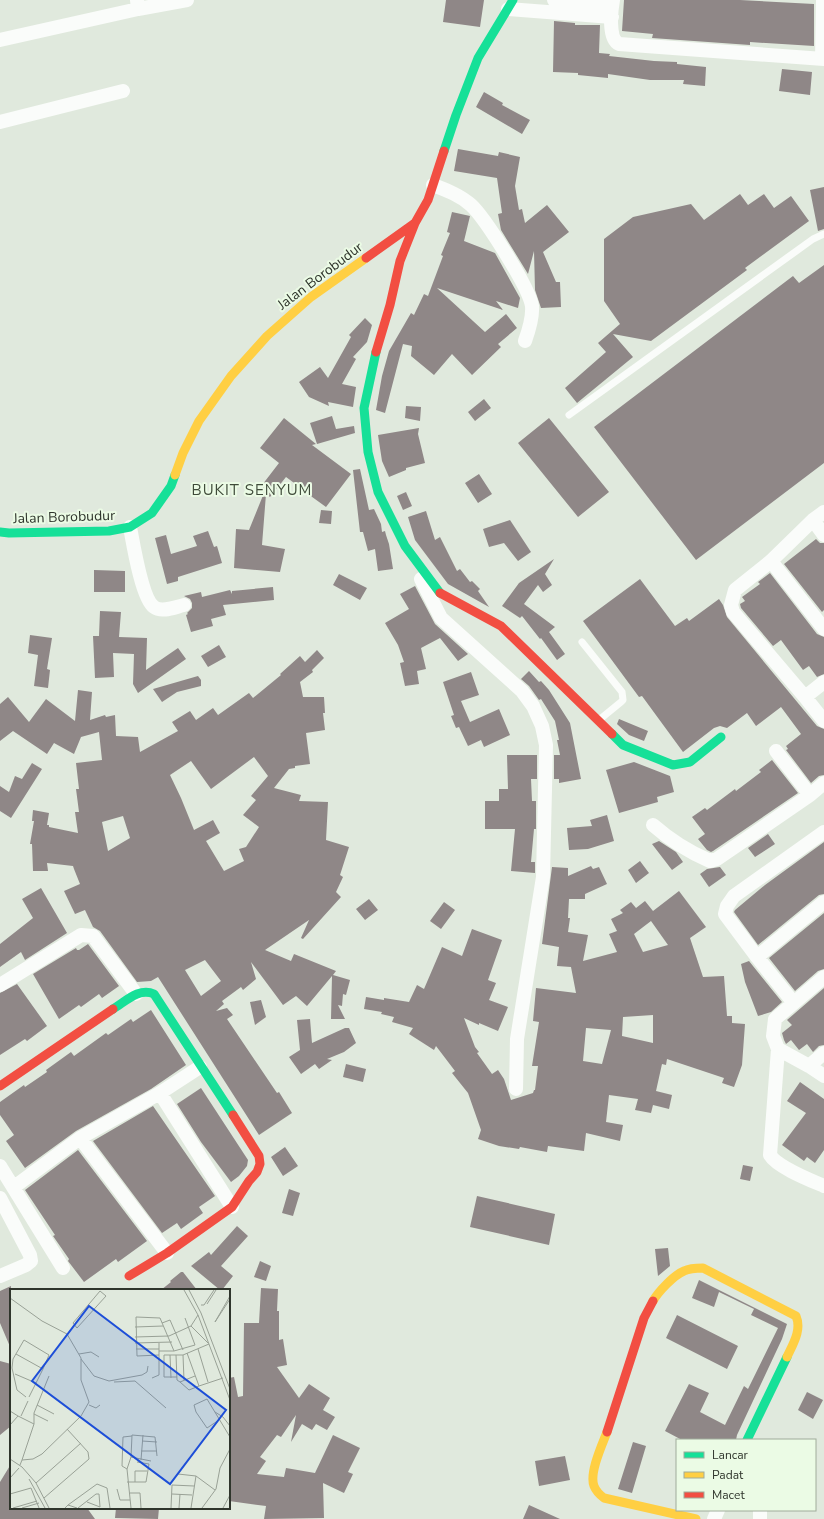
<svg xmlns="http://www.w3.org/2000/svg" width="824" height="1519" viewBox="0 0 824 1519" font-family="'Nunito Sans',sans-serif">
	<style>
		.building { fill: #8f8787; fill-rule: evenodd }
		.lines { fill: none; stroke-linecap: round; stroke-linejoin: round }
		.lane { stroke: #fafcfa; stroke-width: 7 }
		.street { stroke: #fafcfa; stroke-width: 14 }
		.fast { stroke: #16e098; stroke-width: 9 }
		.slow { stroke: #ffcf43; stroke-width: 9 }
		.jam { stroke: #f24e42; stroke-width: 9 }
		.labels { text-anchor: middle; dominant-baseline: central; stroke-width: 4; stroke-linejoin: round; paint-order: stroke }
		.street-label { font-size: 14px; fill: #2f352c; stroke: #ebfbe5 }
		.neighbourhood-label { font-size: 15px; letter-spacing: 1px; fill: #3f4b3a; stroke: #ebfbe5 }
		.inset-road { fill: none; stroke: #99a196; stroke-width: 1 }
		.view { fill: #1d4ed8; fill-opacity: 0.15; stroke: #1d4ed8; stroke-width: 2 }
		.inset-edge { fill: none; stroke: #2f352c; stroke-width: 2 }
	</style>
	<rect width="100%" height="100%" fill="#e0e9dd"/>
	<!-- building -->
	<path class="building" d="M446 0H484L480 27 443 22Z
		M624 0H740L814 4V46L750 42V45L652 38 653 34 622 31Z
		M554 21 575 23V25H600L599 53 610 54 609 56 654 61 677 62V64L706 67 705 86 683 84 684 80H650L608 74V78L578 75V73L553 72Z
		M782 69 812 72 810 95 779 91Z
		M484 92 503 103 502 105 530 120 522 134 476 107Z
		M458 149 498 156 499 152 520 157 515 186 519 210 522 209 525 223 547 205 569 232 543 252 556 282H560L561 307 541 308 535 290 534 251 528 274 501 230 498 214 502 213 497 178 454 171Z
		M824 187V229L818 231 810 190Z
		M740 194 748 205 764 194 774 208 791 196 809 221 745 268 747 270 651 341 613 334 633 357 577 403 565 388 606 352 598 343 620 324 604 301V239L633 217 691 204 704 220Z
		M452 212 470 216 464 241 495 253 520 298 518 308 496 301 503 310 437 288 485 332 506 314 517 328 498 344 501 347 472 375 452 354 434 375 411 356 412 346 403 344 385 413 376 410 382 376 389 351 411 313 414 315 424 294 428 296 443 256 441 255 450 233 447 232Z
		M824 265V463L696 560 594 427 793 276 799 283Z
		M365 318 372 325 367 342 353 357 356 359 342 384 356 387 353 407 328 402 329 406 309 397 299 382 320 367 328 378 351 337 349 335Z
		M484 399 491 408 475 421 468 412Z
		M406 406 421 407 420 421 405 418Z
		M332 416 336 429 354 426 355 433 317 444 310 423Z
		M284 418 316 444 312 445 351 474 326 507 308 494V492L305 491 286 477 270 497 259 489 279 463 260 448Z
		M549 418 609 492 578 517 518 443Z
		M419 428 418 434 425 463 406 468V470L389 477 382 461 378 435Z
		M360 469 369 510 374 509 381 524 382 532 385 531 386 535 389 544 393 569 378 571 375 549 368 551 363 532H360L353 470Z
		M479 474 492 494 478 503 465 483Z
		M406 492 412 506 403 510 397 496Z
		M264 493 266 494 262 545 285 549 280 572 234 568 236 529 249 530Z
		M321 510 332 511 331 524 319 523Z
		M426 511 435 540 440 537 457 571 460 569 470 582 472 581 480 589 478 591 489 607 448 584 415 540 408 517Z
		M510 520 531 552 518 561 504 543 489 547 483 529Z
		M208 531 214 547 217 546 222 563 178 577V581L167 584 155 538 166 535 171 554 197 546 193 536Z
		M816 539 820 543H824V610L822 612 784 564Z
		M554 559 545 574 552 585 543 592 538 585 524 604 555 627 549 632 565 654 557 660 541 638 540 639 522 616 520 618 502 606 519 583Z
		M94 570 125 571V592H94Z
		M770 573 817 634 824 637V674L817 677 809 666 803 670 781 640 773 646 741 608 740 604 745 601 742 597 760 584 758 582Z
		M339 574 367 588 360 600 333 585Z
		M640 579 675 626 687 618 689 621 719 599 723 605 727 617 817 726 824 729V775L819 776 811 783 786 750 788 749 786 746 801 734 781 707 756 726 747 713 727 728 720 726 714 728 683 752 642 696 639 697 583 621Z
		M415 586 435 624 468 654 458 661 440 638 421 648 426 669 417 671 419 684 405 686 400 663 404 662 398 645 385 623 409 609 400 594Z
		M273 587 274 600 223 605 226 615 211 619 213 626 191 632 186 615 188 614 187 613 192 608V603L190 599 184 596 201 592 202 597 230 590 232 594V591Z
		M100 611 121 612 119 637 147 638 146 670 178 648 186 659 138 693 133 684 134 654 113 653 114 677 95 678 93 636H99Z
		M30 635 52 638 47 669 50 670 48 688 34 686 38 655 28 653Z
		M219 645 226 657 208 667 201 656Z
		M317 650 324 658 312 670 313 672 300 682 303 697H324L325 713H323L325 730 306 733 310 764 295 766V768L289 769 274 788 301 795 299 801 328 802 326 840 349 847 340 875 343 877 336 892 341 897 303 939 301 938 309 920 265 950 291 961 294 954 336 971 333 975 350 980 346 995 343 994 342 1006 338 1005 345 1019H331L332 976 307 1006 296 996 283 1005 251 962 256 979 243 990 241 987 222 1001 224 1004 216 1011 227 1008 233 1015 227 1019 277 1093 279 1092 292 1113 259 1135 158 977 151 981 137 982 100 931 93 927 85 910 75 914 64 891 80 884 74 869H75H74L73 866 47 863 48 871H33L32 844H30L34 821H32L33 810 49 813 47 825H49V827L78 833 75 812H79L76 789H79L76 763 102 760 99 732 81 737 74 754 54 743 47 754 13 731 0 741V704L8 697 29 722 46 699 75 721 78 690 92 692 90 720 105 715 106 717 115 715 116 736 138 737 140 752 178 731 172 722 190 711 196 720 213 708 218 715 249 693 253 698 281 675 280 674 300 656 305 662ZM254 757 268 776 251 796 256 800 243 815 259 827 246 847 239 849 244 861 224 871 206 841 220 833 213 820 194 830 181 798 170 775 191 761 211 789ZM123 816 130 838 108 851 102 822ZM205 960 221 981 201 996 185 970Z
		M529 671 539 682 541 681 549 690 570 723 581 779 559 783V779H554V755H560L557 740H559L555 721 541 699 539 700 529 686 521 679Z
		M471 672 479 695 461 701 470 722 499 709 510 735 484 747 481 740 468 746 459 727 456 728 451 716 454 715 443 682Z
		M198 676 201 680V686L177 692 162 702 153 689Z
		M619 719 648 731 644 741 629 735 617 724Z
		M507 755H537V779H531L532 801H536V829H534L531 862H535V873L511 871 515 829H485V801H499V789H508Z
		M772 760 798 793 713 851 711 852 707 850 698 839 705 834 692 817 705 808 707 810 735 789 736 791 761 772 759 770Z
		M634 762 670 776 674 792 657 797 658 802 619 813 606 770Z
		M32 763 42 769 11 818 0 811V786L9 792 15 776 22 779Z
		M607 815 614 841 588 849 569 850 567 828 592 826 590 820Z
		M768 834 775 844 755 857 748 848Z
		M659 841 676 852 683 862 672 870 652 844Z
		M824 842V894L819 895 758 945 734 912 735 910 765 885Z
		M640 861 649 873 636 883 628 870Z
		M591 866 593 869 599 867 607 884 585 894V899H569L568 918H570L568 932 588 935 583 961 617 952 609 934 617 931 611 919 623 913 620 910 631 902 636 908 645 901 653 911 679 891 706 927 690 938 703 977 724 976 727 1016H732V1023L745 1024 742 1065 734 1087 722 1083 724 1078 667 1059 666 1065 662 1064 656 1091 672 1095 669 1109 653 1105 651 1113 635 1110 638 1099 609 1095 606 1122 623 1125 620 1141 586 1133 584 1151 548 1146 547 1152 520 1147 519 1149 499 1146 478 1139 481 1130 468 1093 452 1073 455 1071 436 1046 434 1050 409 1034 413 1028 392 1022 394 1017 381 1014 382 1012 364 1009 366 997 384 1000V998L409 1002 417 985 424 989 442 947 462 956 472 929 502 940 488 980 496 983 489 1000 508 1007 498 1031 479 1023V1025L464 1018 475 1047 479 1052 477 1053 492 1074 498 1070 504 1079 511 1100 533 1093 534 1090H535L538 1066H532L539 1022 533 1021 536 988 576 993 571 967 557 966 559 947 542 944 552 867 568 868V876ZM651 921 668 945 643 952 634 934ZM653 1015V1043L622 1036 623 1017ZM586 1028 611 1030 602 1064 583 1061Z
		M720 867 726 875 709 887 700 874 707 869Z
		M41 888 67 933 25 960 21 952 0 967V944L33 918 22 899Z
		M369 899 378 910 365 920 356 909Z
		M444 902 455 910 441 929 430 921Z
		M824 913V969L818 971 795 991 769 958Z
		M88 944 119 986 102 998 99 994 81 1007 79 1005 59 1019 33 974 76 948 77 950H79Z
		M749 961 782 1002 771 1012 758 1016 745 982 741 964Z
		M17 984 47 1026 27 1041 25 1039 0 1055V993Z
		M824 988V1045L819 1046 813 1052 807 1044 799 1050 791 1040 786 1044 784 1040 782 1033 792 1025 787 1020Z
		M261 1000 266 1017 255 1025 250 1002Z
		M151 1010 186 1065 151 1089 76 1131 25 1168 6 1141 14 1135 0 1115V1102L24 1085 25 1087 47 1072 46 1070 71 1052 74 1056 106 1033 108 1035 131 1019 133 1022Z
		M310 1019 312 1043 345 1028H349L356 1043 344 1052 327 1059 332 1060 319 1069 315 1064 301 1074 289 1057 300 1050 297 1020Z
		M346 1064 366 1069 363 1082 343 1077Z
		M800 1082 824 1099V1150L815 1163 807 1157 804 1161 782 1145 806 1113 787 1101Z
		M201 1088 248 1160 247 1166 239 1176 231 1182 201 1142 177 1104Z
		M153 1106 215 1196 199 1207 203 1213 181 1229 177 1223 162 1233 93 1141Z
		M285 1147 298 1166 283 1176 271 1157Z
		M78 1150 147 1241 118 1262 116 1259 84 1282 68 1261 69 1259 53 1236 55 1235 25 1190Z
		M743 1165 753 1167 750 1181 740 1179Z
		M289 1189 300 1193 293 1216 282 1213Z
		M477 1196 555 1214 549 1245 470 1227Z
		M237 1226 248 1236 221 1266 233 1276 222 1290H220L191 1266 209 1252 211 1255Z
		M668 1248 670 1266 658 1276 655 1249Z
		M260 1261 271 1266 266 1281 254 1277Z
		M181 1272H183L197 1290H161L171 1282 170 1281Z
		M699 1280 787 1324 782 1339 737 1435 736 1440H682L665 1431 689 1384 709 1393 700 1412 725 1425 744 1386 748 1389 778 1328 751 1315 754 1309 719 1292 714 1307 692 1298Z
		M11 1286V1349L0 1323V1291Z
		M261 1288 278 1289 277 1311H279V1340L283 1339 287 1365 277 1367 299 1398 309 1384 330 1398 323 1410 335 1417 327 1430 316 1424 312 1430 302 1424 291 1442 296 1415 281 1437 277 1435 260 1457 266 1461 257 1474 284 1477 286 1468 315 1473 333 1435 360 1448 348 1472 353 1474 344 1493 323 1483 324 1518 264 1519 266 1506 229 1501V1378L234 1377 238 1397 243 1396 244 1323H259Z
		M677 1315 738 1346 727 1369 666 1338Z
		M0 1361 11 1364V1426L0 1435Z
		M807 1392 823 1400 813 1419 798 1410Z
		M633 1442 646 1446 632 1493 618 1489Z
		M565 1456 570 1480 539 1486 535 1461Z
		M11 1464V1508H87L95 1519H0V1482Z
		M529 1505 560 1519H523Z
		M116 1508H159L158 1519 115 1518Z"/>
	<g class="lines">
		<!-- lane -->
		<path class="lane" d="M569 415 813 239 824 234
			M582 642 622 692 623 700 621 702 599 720"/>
		<!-- street -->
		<path class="street" d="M137 0 138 9 187 0
			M554 0 612 5
			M613 0C611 11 608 39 619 44L824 59
			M508 9 612 17
			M0 40 138 9
			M822 59 823 0
			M0 122 123 91
			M433 185C446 190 460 195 471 205 485 218 529 287 532 306 533 318 529 330 525 341
			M824 512 813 520 771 561 735 590 731 605 733 612 805 697 824 721
			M813 520 824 535
			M130 527C133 543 142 599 154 607 162 613 175 607 184 605
			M771 561 824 629
			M421 579 441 618 522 691 533 706 542 726 546 745 543 877 517 1039 516 1089
			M805 697 824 682
			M776 751 810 795
			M653 825C670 840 689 852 710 861L717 859 810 795 824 783
			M757 957 824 902
			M824 977 775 1019 773 1036 778 1049 809 1066 824 1076
			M0 985 81 935 93 936 136 994
			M793 1002 757 957 725 914 727 906 734 896 824 832
			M778 1049 770 1155C777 1167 810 1180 824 1186
			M809 1066 824 1053
			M160 1093 232 1207
			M80 1138 167 1253
			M0 1166 63 1268
			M14 1187 80 1138 160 1093 200 1067
			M0 1198 30 1255 31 1261 26 1265 0 1276
			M760 1510V1519
			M714 1519 718 1510"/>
		<!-- fast -->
		<path class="fast" d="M444 151 456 115 478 58 513 0
			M376 352 364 408 368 452 378 492 405 546 440 593
			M0 532 9 533 109 531 130 527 152 513 171 486 175 475
			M612 734 623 745 673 765 690 762 721 737
			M113 1009C125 1002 139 987 154 994L233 1115
			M747 1440 787 1357"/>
		<!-- slow -->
		<path class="slow" d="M175 475 183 453 199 421 231 376 267 336 311 297 366 258
			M653 1301C658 1292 674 1275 684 1271 690 1268 696 1268 703 1268L796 1316C802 1330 793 1344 787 1357
			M607 1432C602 1445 589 1473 594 1486 596 1491 600 1495 604 1498L696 1519"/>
		<!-- jam -->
		<path class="jam" d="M366 258 415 223 428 200 444 151
			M376 352 390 305 400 261 415 223
			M440 593 501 626 612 734
			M0 1086 113 1009
			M129 1276 167 1253 232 1207 249 1181 257 1172 260 1164 259 1156 233 1115
			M607 1432 644 1318 653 1301"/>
	</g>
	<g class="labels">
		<!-- street labels -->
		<g class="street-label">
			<text transform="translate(320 276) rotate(-37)">Jalan Borobudur</text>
			<text transform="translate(64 517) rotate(-2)">Jalan Borobudur</text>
		</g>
		<!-- neighbourhood labels -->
		<g class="neighbourhood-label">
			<text x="252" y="490">BUKIT SENYUM</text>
		</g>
	</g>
	<!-- overview -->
	<g transform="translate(10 1289)">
		<rect width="220" height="220" fill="#e0e9dd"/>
		<path class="inset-road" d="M174 1 188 26 220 111M179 1 191 24 220 100M90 2 96 7 67 39 63 34ZM220 7 205 33 220 10M0 9 32 32 57 45 71 69V91L79 113 71 127 32 165 23 170 12 171 10 176M197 15 206 1M191 16H194L204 1M152 34 160 31 173 61M181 37 198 54M125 38 153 37M125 48 159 47 181 37 188 26M125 54 162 53M149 54V66L127 67 126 28 150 29 164 62H149M126 60H149M188 60 198 93M164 62 185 56 175 29M177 64 189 97 213 89M6 65 33 80 39 66 14 51 3 70 2 79 7 101 16 108M69 65 81 63 89 68M160 66 161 89M166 66 167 91 170 93 185 87M173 66 174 91M71 70 84 87 99 92 132 86 137 83 138 77M5 85 26 94M167 88H154V66H173L199 55M142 89 149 86V66M104 93 125 92 156 119M170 93 179 101 189 97M19 108 33 80M27 116 44 125M79 116 86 119 90 116M0 122 8 127 0 136M205 123 213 128 220 137M24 125 38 132M8 127 24 135M11 127 18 112M209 131 197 139 186 123 184 116 197 110 220 148M132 152 147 153M131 162H147M121 168 141 172M0 170 12 178 26 194 39 219M12 171 24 135V124L39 87M131 171 133 146M117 180 112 177 113 148 122 147M168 185 186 187 205 201M0 189 9 179M19 190 35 219M117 193H136L139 175 127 173M125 193V182H137M26 194 71 154M107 200 110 211H120M120 204H130L131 219M0 205 21 199 29 219M162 205 182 206M34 209 79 170 78 163 57 140M58 216 87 195 97 199 100 219M3 219 27 212M12 219 29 214M55 219 58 216 67 219M68 219 86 205H89L90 218 77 213M121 219 117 180 121 168 122 146 145 148 147 167M161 219 162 196 184 197M169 219 170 205M181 219 186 187M192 219 206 200 210 179 220 160M213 219 220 206"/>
		<path class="view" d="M79 17 216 121 160 195 22 92Z"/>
		<rect width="220" height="220" class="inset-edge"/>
	</g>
	<!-- legend -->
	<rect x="676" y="1439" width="140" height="72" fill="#ebfbe5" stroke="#a0ac9b"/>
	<rect x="684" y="1452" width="20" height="6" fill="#16e098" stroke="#a0ac9b"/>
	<text x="712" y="1459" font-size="12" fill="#2f352c">Lancar</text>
	<rect x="684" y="1472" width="20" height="6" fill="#ffcf43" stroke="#a0ac9b"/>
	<text x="712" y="1479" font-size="12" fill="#2f352c">Padat</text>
	<rect x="684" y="1492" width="20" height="6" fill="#f24e42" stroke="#a0ac9b"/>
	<text x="712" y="1499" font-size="12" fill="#2f352c">Macet</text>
</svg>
